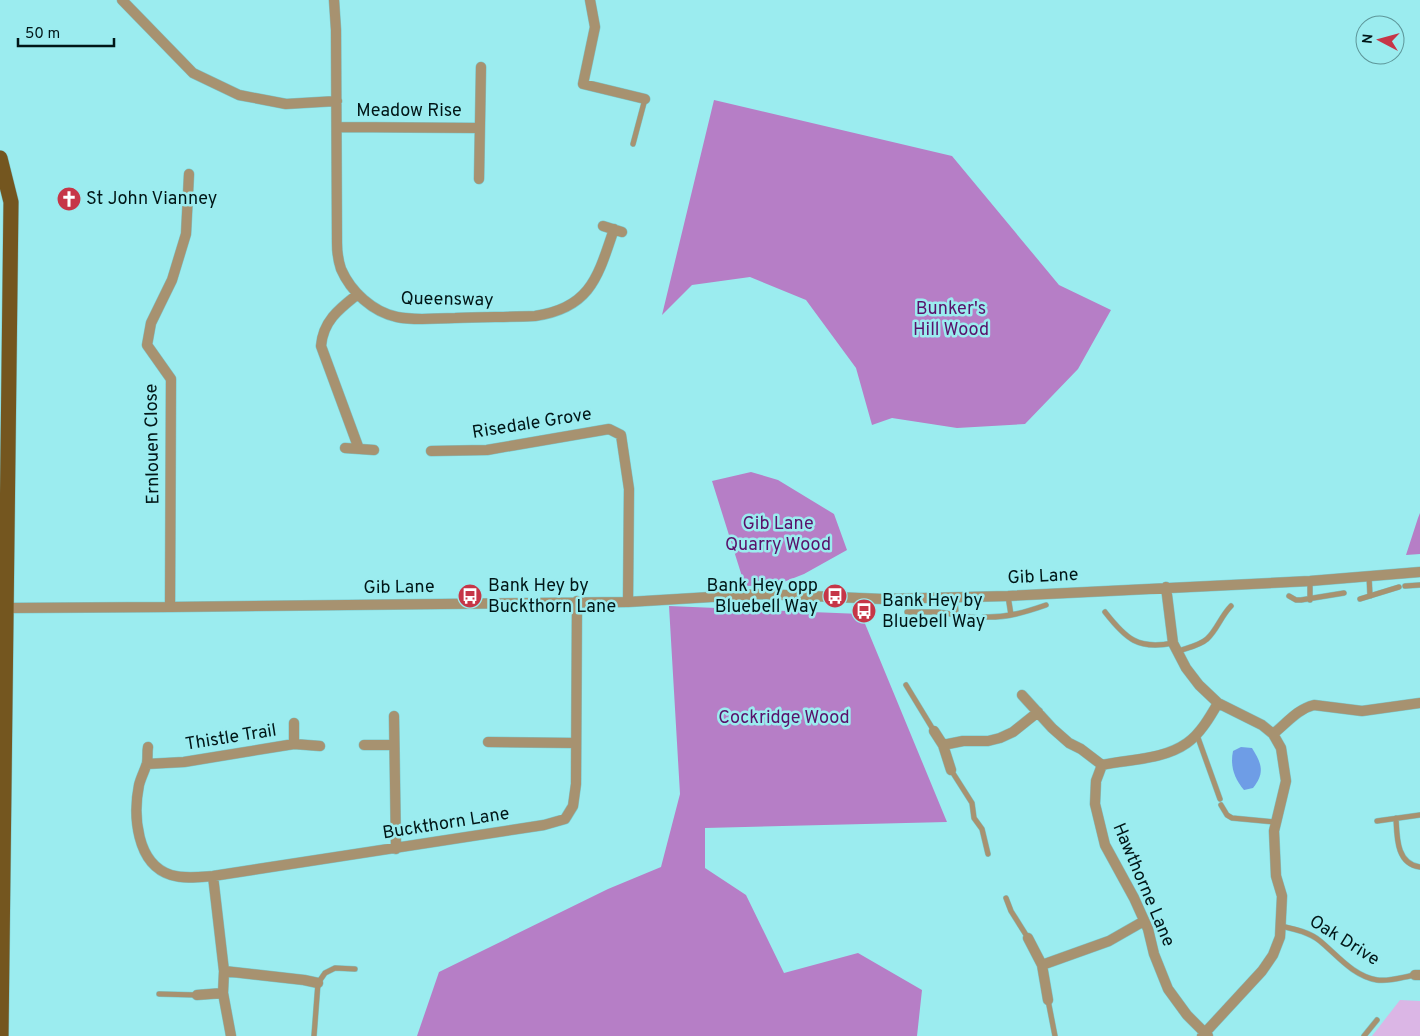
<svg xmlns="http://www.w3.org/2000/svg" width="1420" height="1036" viewBox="0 0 1420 1036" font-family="Overpass,sans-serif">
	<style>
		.green { fill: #dbb6e5 }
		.forest { fill: #b67ec6 }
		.water { fill: #6e9de6 }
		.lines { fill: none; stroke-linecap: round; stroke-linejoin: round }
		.lane-casing { stroke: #7fc5c8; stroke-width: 6 }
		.street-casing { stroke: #7fc5c8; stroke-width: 11 }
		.primary-casing { stroke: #7fc5c8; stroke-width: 16 }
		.lane { stroke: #a79270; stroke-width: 5 }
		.street { stroke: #a79270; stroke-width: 10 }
		.primary { stroke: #74561f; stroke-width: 15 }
		.labels { text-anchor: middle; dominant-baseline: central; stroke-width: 5; stroke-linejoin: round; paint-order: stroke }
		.street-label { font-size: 18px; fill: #001617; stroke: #9becef }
		.poi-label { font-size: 18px; fill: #001617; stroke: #9becef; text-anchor: start }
		.park-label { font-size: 18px; fill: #59116a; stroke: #9becef }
	</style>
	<rect width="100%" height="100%" fill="#9becef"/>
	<!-- green -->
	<path class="green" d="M1400 1000 1420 1001V1036H1372Z"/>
	<!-- forest -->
	<path class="forest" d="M714 100 952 156 1059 285 1111 310 1078 369 1025 424 957 428 892 418 872 425 856 368 806 300 750 277 692 285 662 315Z
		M751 472 778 480 834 514 847 550 804 574 776 585 745 586 712 481Z
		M1420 513V554L1406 555 1418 518Z
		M669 606 861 614 947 822 705 828V868L746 895 784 973 858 953 922 990 917 1036H417L439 972 608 889 661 867 680 794Z"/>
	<!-- water -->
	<path class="water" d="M1241 747 1252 748C1262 764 1265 773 1253 788L1244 790C1234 778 1230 766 1233 751Z"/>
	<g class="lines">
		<defs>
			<path id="lane" d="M633 144 645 99
				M1369 576 1370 596
				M1405 586 1420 585
				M1008 596 1011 615
				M1289 596 1296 600H1301L1344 593
				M955 598 956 614
				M1360 599 1399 587
				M1310 600V581
				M907 612H938L977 618
				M1105 612C1126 639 1138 650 1173 643
				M984 617C1006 618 1026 612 1046 605
				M1176 652C1186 648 1199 646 1207 639 1217 630 1221 616 1231 606
				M906 685 934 731
				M1197 735 1220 799
				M951 770 972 803 974 818 982 829 988 854
				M1221 805 1227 815 1232 818 1275 822
				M1396 818C1397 836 1396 864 1420 867
				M1377 821 1420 815
				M1006 898 1011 911 1028 938
				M1281 926C1294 929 1309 932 1320 941 1337 955 1353 976 1377 980 1389 982 1403 977 1415 975
				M159 994 197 995
				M1048 1000 1055 1036
				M314 1036 318 983 325 973 335 968 355 969
				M1364 1036 1377 1020"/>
			<path id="street" d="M122 0 193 73 239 95 286 104 337 101
				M334 0 336 30 337 243C337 252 338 260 341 269 351 292 373 312 397 317 416 321 436 318 455 318 482 317 509 317 535 316 591 308 598 276 614 229
				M590 0 595 27 583 84 645 99
				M337 127 480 128
				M479 179 481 67
				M603 226 622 232
				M358 294C339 309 323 321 321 346L359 449
				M345 448 374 450
				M431 451 487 450 609 429 621 435 629 489 628 602
				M1166 587 1173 643 1186 668 1199 685 1218 703 1262 725 1273 734 1281 748 1286 781 1274 831 1276 876 1282 896 1280 937 1273 955 1262 971 1202 1036
				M170 607 171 379 147 345 151 323 172 280 186 234 189 174
				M7 608 170 607 628 602 761 594 883 599 1008 596 1310 581 1420 572
				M1022 695 1052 728 1069 743 1081 749 1102 765C1130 759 1163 760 1187 743 1200 734 1210 717 1218 703
				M394 716 396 849
				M934 731 943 745 951 770
				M1273 734C1286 724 1297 709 1314 705L1362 711 1420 703
				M488 742 576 743
				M294 744V723
				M364 745H393
				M943 745 963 741H988L1000 738 1013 732 1038 712
				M148 747C147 752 148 758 147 763 145 770 141 777 139 785 133 815 136 864 171 875 184 879 199 877 213 876L544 825 565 819 573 806 576 784 577 601
				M147 764 184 762 294 744 320 746
				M1102 765 1096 781 1095 804 1105 845 1134 898 1148 929 1154 954 1168 989 1187 1015 1208 1036
				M213 876 224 971 223 993 231 1036
				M1028 938 1042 965 1048 1000
				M1042 965 1109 941 1144 921
				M224 971 304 980 318 983
				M1415 975H1420
				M197 995 223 993"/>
			<path id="primary" d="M0 158 11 202 1 1036"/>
		</defs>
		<!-- lane casing -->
		<use href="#lane" class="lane-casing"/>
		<!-- street casing -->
		<use href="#street" class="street-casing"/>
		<!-- primary casing -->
		<use href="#primary" class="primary-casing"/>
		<!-- lane -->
		<use href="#lane" class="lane"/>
		<!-- street -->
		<use href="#street" class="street"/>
		<!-- primary -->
		<use href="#primary" class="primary"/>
	</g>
	<!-- icons -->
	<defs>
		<symbol id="church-disc" viewBox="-11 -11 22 22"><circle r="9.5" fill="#c63647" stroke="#9becef"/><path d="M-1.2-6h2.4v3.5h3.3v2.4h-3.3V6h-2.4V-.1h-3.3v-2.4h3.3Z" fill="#fff"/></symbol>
		<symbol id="bus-disc" viewBox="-11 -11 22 22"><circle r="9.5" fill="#c63647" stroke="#9becef"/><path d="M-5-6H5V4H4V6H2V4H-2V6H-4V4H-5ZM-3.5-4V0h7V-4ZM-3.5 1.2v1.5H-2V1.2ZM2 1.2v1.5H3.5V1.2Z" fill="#fff"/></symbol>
	</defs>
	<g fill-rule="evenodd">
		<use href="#church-disc" x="55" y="185" width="28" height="28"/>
		<use href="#bus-disc" x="456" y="582" width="28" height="28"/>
		<use href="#bus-disc" x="821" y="582" width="28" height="28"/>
		<use href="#bus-disc" x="850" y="597" width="28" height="28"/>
	</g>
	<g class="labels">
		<!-- street labels -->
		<g class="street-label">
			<text x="409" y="111">Meadow Rise</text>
			<text transform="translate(447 300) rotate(1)">Queensway</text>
			<text transform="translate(532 424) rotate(-9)">Risedale Grove</text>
			<text transform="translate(153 444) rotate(-91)">Ernlouen Close</text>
			<text transform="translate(1043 577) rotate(-3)">Gib Lane</text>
			<text transform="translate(399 588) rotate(-1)">Gib Lane</text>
			<text transform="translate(231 738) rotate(-9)">Thistle Trail</text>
			<text transform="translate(446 824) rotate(-9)">Buckthorn Lane</text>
			<text transform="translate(1143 885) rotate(67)">Hawthorne Lane</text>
			<text transform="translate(1344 941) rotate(32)">Oak Drive</text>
		</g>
		<!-- poi labels -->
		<g class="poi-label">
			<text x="86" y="199">St John Vianney</text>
			<text x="488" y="586">Bank Hey by<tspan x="488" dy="21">Buckthorn Lane</tspan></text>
			<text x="818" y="586" text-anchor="end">Bank Hey opp<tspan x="818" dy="21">Bluebell Way</tspan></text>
			<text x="882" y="601">Bank Hey by<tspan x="882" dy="21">Bluebell Way</tspan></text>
		</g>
		<!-- park labels -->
		<g class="park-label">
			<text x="951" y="309">Bunker's<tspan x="951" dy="21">Hill Wood</tspan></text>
			<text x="778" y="524">Gib Lane<tspan x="778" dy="21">Quarry Wood</tspan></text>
			<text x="784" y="718">Cockridge Wood</text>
		</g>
	</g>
	<!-- north arrow -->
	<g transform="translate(1380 40) rotate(276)"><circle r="24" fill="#9becef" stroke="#5d9699"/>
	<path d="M0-4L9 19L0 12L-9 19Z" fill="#c63647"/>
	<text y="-8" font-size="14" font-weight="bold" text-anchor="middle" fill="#001617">N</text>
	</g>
	<!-- scale -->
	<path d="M18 38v8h96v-8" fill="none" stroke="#001617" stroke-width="2.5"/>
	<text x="25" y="38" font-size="15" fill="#001617" stroke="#9becef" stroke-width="4" paint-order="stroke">50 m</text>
</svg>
